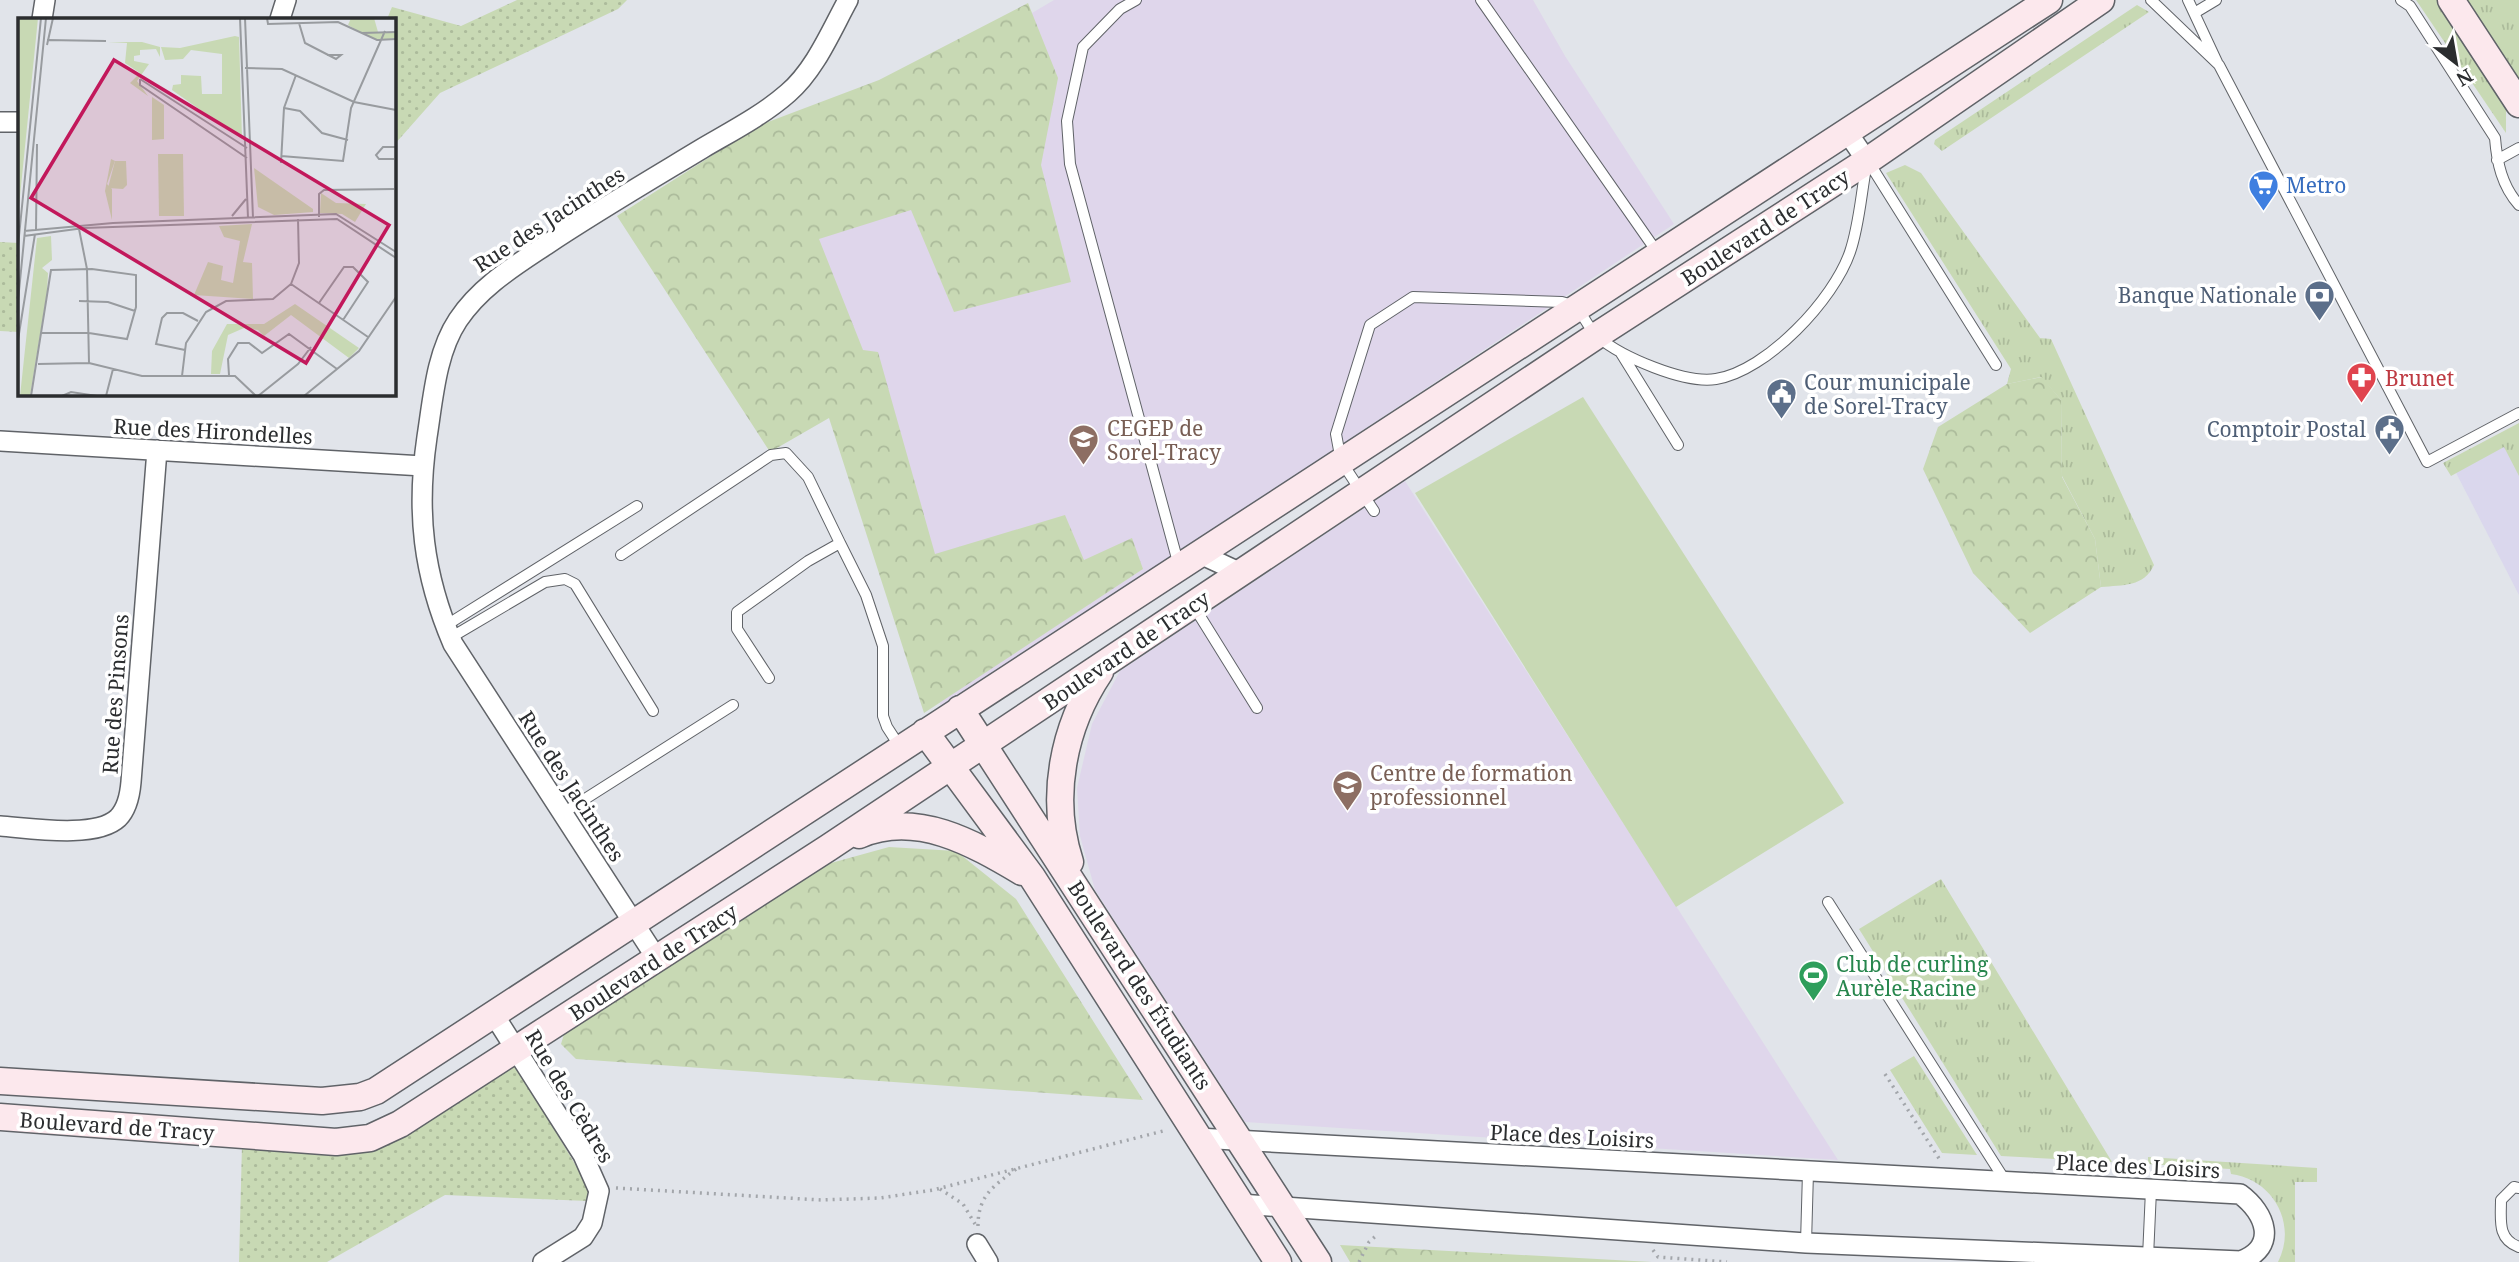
<svg xmlns="http://www.w3.org/2000/svg" width="2519" height="1262" viewBox="0 0 2519 1262" font-family="'Noto Serif',serif">
	<style>
		.commercial { fill: #dad7ed }
		.education { fill: #dfd6eb }
		.grass { fill: url(#grass-tufts) }
		.forest { fill: url(#forest-crowns) }
		.park { fill: url(#park-dots) }
		.garden { fill: #c8d9b4 }
		.lines { fill: none; stroke-linecap: round; stroke-linejoin: round }
		.lane-casing { stroke: #606368; stroke-width: 12 }
		.street-casing { stroke: #606368; stroke-width: 22 }
		.secondary-casing { stroke: #606368; stroke-width: 29 }
		.path { stroke: #a3a6ab; stroke-width: 3.5; stroke-dasharray: 2 5; stroke-linecap: butt }
		.lane { stroke: #fff; stroke-width: 10 }
		.street { stroke: #fff; stroke-width: 19 }
		.secondary { stroke: #fce8ed; stroke-width: 26 }
		.labels { text-anchor: middle; dominant-baseline: central; stroke-width: 7; stroke-linejoin: round; paint-order: stroke }
		.shop-label { font-size: 21px; fill: #366cbe; stroke: #fff; text-anchor: start }
		.street-label { font-size: 21px; fill: #2b2d2f; stroke: #fff }
		.service-label { font-size: 21px; fill: #4e5e75; stroke: #fff; text-anchor: end }
		.health-label { font-size: 21px; fill: #be3a42; stroke: #fff; text-anchor: start }
		.education-label { font-size: 21px; fill: #785e54; stroke: #fff; text-anchor: start }
		.leisure-label { font-size: 21px; fill: #27864d; stroke: #fff; text-anchor: start }
		.inset-road { fill: none; stroke: #989b9f; stroke-width: 2 }
		.view { fill: #c2185b; fill-opacity: 0.15; stroke: #c2185b; stroke-width: 3.5 }
		.inset-edge { fill: none; stroke: #2b2d2f; stroke-width: 3.5 }
	</style>
	<defs>
		<pattern id="grass-tufts" width="24" height="20" patternUnits="userSpaceOnUse" patternTransform="scale(1.75)"><rect width="24" height="20" fill="#c8d9b4"/><path d="M3 7l-1-3M5 7V3M7 7l1-3M15 17l-1-3M17 17v-4M19 17l1-3" fill="none" stroke="#acbb9b"/></pattern>
		<pattern id="forest-crowns" width="20" height="18" patternUnits="userSpaceOnUse" patternTransform="scale(1.75)"><rect width="20" height="18" fill="#c8d9b4"/><path d="M2 6a3 3 0 1 1 6 0M12 15a3 3 0 1 1 6 0" fill="none" stroke="#acbb9b"/></pattern>
		<pattern id="park-dots" width="8" height="8" patternUnits="userSpaceOnUse" patternTransform="scale(1.75)"><rect width="8" height="8" fill="#c8d9b4"/><path d="M2 2h.1M6 6h.1" fill="none" stroke="#acbb9b" stroke-width="1.8" stroke-linecap="round"/></pattern>
	</defs>
	<rect width="100%" height="100%" fill="#e1e4ea"/>
	<!-- commercial -->
	<path class="commercial" d="M2519 429V595L2452 465Z"/>
	<!-- education -->
	<path class="education" d="M1054 0H1533L1565 56 1674 224 942 709 761 174Z
		M1405 481 1838 1160 1245 1122 1095 890 1080 836 1077 788 1092 724 1120 671Z"/>
	<!-- grass -->
	<path class="grass" d="M2416 0H2437L2506 109V133Z
		M2465 0H2519V87Z
		M2137 5 2149 12 1942 151 1934 144 1935 140Z
		M1905 165 1921 173 2040 338 2051 339 2154 565C2144 587 2123 585 2101 587L2095 539 2062 476 2061 400 2041 377 2007 384 2011 369 1886 173Z
		M2519 423V476L2504 447 2451 476 2443 463Z
		M1941 879 2112 1162 2001 1156 1859 929Z
		M1914 1056 1977 1155 1942 1153 1890 1070Z
		M2148 1157 2317 1168V1182H2295V1262H2278C2298 1223 2272 1179 2231 1174L2230 1169 2148 1164Z"/>
	<!-- forest -->
	<path class="forest" d="M1028 3 1058 78 1041 165 1071 282 954 312 911 210 819 239 863 350 878 352 935 554 1065 515 1084 560 1132 538 1143 569 924 713 829 418 770 452 617 216 760 125 879 80Z
		M2042 377 2061 400 2062 477 2095 539 2101 587 2030 633 1973 573 1923 469 1938 427 2007 384Z
		M889 847 956 851 1016 899 1143 1100 576 1059 561 1044 565 1031 813 868Z
		M1340 1245 1652 1262H1657H1350Z"/>
	<!-- park -->
	<path class="park" d="M517 0H627L618 9 440 93 394 145V19H387L392 7 461 26Z
		M0 242 19 243V332L0 331Z
		M513 1060 588 1186V1201L445 1195 327 1262H239L242 1145 345 1149Z"/>
	<!-- garden -->
	<path class="garden" d="M1583 397 1844 803 1676 907 1415 493Z"/>
	<g class="lines">
		<defs>
			<path id="lane" d="M1136 0 1120 9 1083 47 1067 121 1070 164 1179 566
				M1481 0 1657 252
				M2151 0 2219 65 2427 462 2519 413
				M2188 0 2217 62
				M2401 0 2410 6 2495 138C2497 163 2502 186 2519 205
				M2196 12 2216 0
				M2497 160 2519 148
				M1868 161 1996 365
				M1621 353 1678 445
				M1374 511 1341 461 1336 434 1370 325 1413 297 1562 302 1576 306C1583 315 1589 329 1598 337 1622 357 1684 384 1716 379 1767 371 1834 299 1850 252 1859 226 1861 195 1866 168
				M621 555 771 455 786 453 808 477 840 543
				M1193 605 1257 708
				M445 626 637 506
				M450 638 545 582 565 579 575 584 653 711
				M769 678 737 629V612L808 561 840 543 866 595 883 646V716L887 727 900 747
				M563 813 733 705
				M1828 902 2006 1182
				M2519 1188 2514 1187 2501 1200C2501 1220 2497 1239 2519 1247
				M1806 1243 1808 1172
				M2148 1257 2151 1190"/>
			<path id="street" d="M42 19 45 0
				M280 19 286 0
				M0 122H19
				M1847 132 1867 161
				M0 441 423 466
				M1200 554 1241 573
				M0 826C29 828 96 839 118 818 127 809 130 794 131 782L157 450
				M657 959 453 644C423 574 416 512 427 437 433 399 436 353 458 320 480 287 513 267 546 245 597 211 650 180 703 148 732 131 763 115 788 93 815 70 831 31 848 0
				M494 1015 583 1155 599 1191 592 1223 583 1237 543 1262
				M1197 1138 2240 1194C2266 1213 2278 1247 2241 1261L1806 1243 1240 1204
				M977 1244 988 1262"/>
			<path id="secondary" d="M2451 0 2519 104
				M960 709 1318 1262
				M925 732 1032 877 1278 1262
				M859 835C916 810 973 843 1022 872
				M1070 862C1049 798 1063 727 1100 672
				M0 1081 322 1101 360 1097 376 1091 2049 0
				M0 1117 336 1142 370 1138 400 1124 828 848 1596 336 1867 161 2101 0"/>
		</defs>
		<!-- lane casing -->
		<use href="#lane" class="lane-casing"/>
		<!-- street casing -->
		<use href="#street" class="street-casing"/>
		<!-- secondary casing -->
		<use href="#secondary" class="secondary-casing"/>
		<!-- path -->
		<path class="path" d="M1885 1074 1940 1160
			M616 1188 821 1200 880 1198 933 1190 1167 1130
			M940 1189 963 1204 975 1224
			M978 1226C978 1195 994 1186 1016 1169
			M1653 1250 1658 1257 1727 1262
			M1359 1262 1369 1242 1378 1234"/>
		<!-- lane -->
		<use href="#lane" class="lane"/>
		<!-- street -->
		<use href="#street" class="street"/>
		<!-- secondary -->
		<use href="#secondary" class="secondary"/>
	</g>
	<!-- icons -->
	<defs>
		<symbol id="supermarket-pin" viewBox="-11 -11 22 30"><path d="M0 17L-7.5 6A9.5 9.5 0 1 1 7.5 6Z" fill="#3f7fe0" stroke="#fff"/><path d="M-6-5.5h2.5l.6 2H6L4.5 2H-2.5L-4.4-4H-6ZM-1.5 3.2a1.3 1.3 0 1 0 .1 0ZM3 3.2a1.3 1.3 0 1 0 .1 0Z" fill="#fff"/></symbol>
		<symbol id="bank-pin" viewBox="-11 -11 22 30"><path d="M0 17L-7.5 6A9.5 9.5 0 1 1 7.5 6Z" fill="#5c6f8a" stroke="#fff"/><path d="M-6-4H6V4H-6ZM0-2.3a2.3 2.3 0 1 0 0 4.6a2.3 2.3 0 1 0 0-4.6Z" fill="#fff"/></symbol>
		<symbol id="pharmacy-pin" viewBox="-11 -11 22 30"><path d="M0 17L-7.5 6A9.5 9.5 0 1 1 7.5 6Z" fill="#e0444e" stroke="#fff"/><path d="M-2-6h4v4h4v4h-4v4h-4v-4h-4v-4h4Z" fill="#fff"/></symbol>
		<symbol id="civic-pin" viewBox="-11 -11 22 30"><path d="M0 17L-7.5 6A9.5 9.5 0 1 1 7.5 6Z" fill="#5c6f8a" stroke="#fff"/><path d="M-.6-6.5H3V-4.5H.6V-3L4-1V1h2V6H-6V1h2V-1L-.6-3ZM-1.2 2.5V6h2.4V2.5Z" fill="#fff"/></symbol>
		<symbol id="university-pin" viewBox="-11 -11 22 30"><path d="M0 17L-7.5 6A9.5 9.5 0 1 1 7.5 6Z" fill="#8d6e63" stroke="#fff"/><path d="M0-5L7-2L0 1L-7-2ZM-4 1L0 2.5L4 1V4Q0 6-4 4Z" fill="#fff"/></symbol>
		<symbol id="school-pin" viewBox="-11 -11 22 30"><path d="M0 17L-7.5 6A9.5 9.5 0 1 1 7.5 6Z" fill="#8d6e63" stroke="#fff"/><path d="M0-5L7-2L0 1L-7-2ZM-4 1L0 2.5L4 1V4Q0 6-4 4Z" fill="#fff"/></symbol>
		<symbol id="stadium-pin" viewBox="-11 -11 22 30"><path d="M0 17L-7.5 6A9.5 9.5 0 1 1 7.5 6Z" fill="#2e9e5b" stroke="#fff"/><path d="M0-5a6.5 5 0 1 0 0 10a6.5 5 0 1 0 0-10ZM-3.5-1.8h7v3.6h-7Z" fill="#fff"/></symbol>
	</defs>
	<g fill-rule="evenodd">
		<use href="#supermarket-pin" x="2246" y="168" width="35" height="47"/>
		<use href="#bank-pin" x="2302" y="278" width="35" height="47"/>
		<use href="#pharmacy-pin" x="2344" y="360" width="35" height="47"/>
		<use href="#civic-pin" x="1764" y="376" width="35" height="47"/>
		<use href="#civic-pin" x="2372" y="412" width="35" height="47"/>
		<use href="#university-pin" x="1066" y="422" width="35" height="47"/>
		<use href="#school-pin" x="1330" y="768" width="35" height="47"/>
		<use href="#stadium-pin" x="1796" y="958" width="35" height="47"/>
	</g>
	<g class="labels">
		<!-- shop labels -->
		<g class="shop-label">
			<text x="2286" y="185">Metro</text>
		</g>
		<!-- street labels -->
		<g class="street-label">
			<text transform="translate(549 219) rotate(-33)">Rue des Jacinthes</text>
			<text transform="translate(1765 227) rotate(-33)">Boulevard de Tracy</text>
			<text transform="translate(213 431) rotate(3)">Rue des Hirondelles</text>
			<text transform="translate(1126 650) rotate(-34)">Boulevard de Tracy</text>
			<text transform="translate(115 694) rotate(-86)">Rue des Pinsons</text>
			<text transform="translate(572 786) rotate(57)">Rue des Jacinthes</text>
			<text transform="translate(653 962) rotate(-33)">Boulevard de Tracy</text>
			<text transform="translate(1140 985) rotate(57)">Boulevard des Étudiants</text>
			<text transform="translate(570 1096) rotate(59)">Rue des Cèdres</text>
			<text transform="translate(117 1126) rotate(4)">Boulevard de Tracy</text>
			<text transform="translate(1572 1136) rotate(3)">Place des Loisirs</text>
			<text transform="translate(2138 1166) rotate(3)">Place des Loisirs</text>
		</g>
		<!-- service labels -->
		<g class="service-label">
			<text x="2297" y="295">Banque Nationale</text>
			<text x="1804" y="382" text-anchor="start">Cour municipale<tspan x="1804" dy="24">de Sorel-Tracy</tspan></text>
			<text x="2366" y="429">Comptoir Postal</text>
		</g>
		<!-- health labels -->
		<g class="health-label">
			<text x="2385" y="378">Brunet</text>
		</g>
		<!-- education labels -->
		<g class="education-label">
			<text x="1107" y="428">CEGEP de<tspan x="1107" dy="24">Sorel-Tracy</tspan></text>
			<text x="1370" y="773">Centre de formation<tspan x="1370" dy="24">professionnel</tspan></text>
		</g>
		<!-- leisure labels -->
		<g class="leisure-label">
			<text x="1836" y="964">Club de curling<tspan x="1836" dy="24">Aurèle-Racine</tspan></text>
		</g>
	</g>
	<!-- overview -->
	<g transform="translate(18 18)">
		<rect width="378" height="378" fill="#e1e4ea"/>
		<path d="M0 0H20L0 198ZM90 24H124L142 29V39L138 31 122 32V37L116 38V43L131 46 119 63 130 78 112 65 122 55 107 45 109 25ZM134 79 146 87V121L134 122ZM93 141 97 143 89 166 94 171V202L87 173Z" fill="#c8d9b4"/>
		<path d="M217 18 221 19 224 121 154 72 155 67 163 66V57L183 58 184 76H204V36L173 32 165 41 147 42 143 29 162 30ZM97 143H108L109 167 105 171 90 170ZM236 150 295 191V194L256 197 240 189ZM234 206 225 244 234 245 235 281 176 277 190 244 205 248 203 262 215 265 222 223 206 219 201 208ZM33 218 34 242 24 250 30 255 29 274 12 378H2L19 220Z" fill="#c8d9b4"/>
		<path d="M333 0H356L360 14 378 15V20L360 22 342 14 330 7ZM303 175 318 185 348 186 337 204 324 196 302 195ZM277 286 341 330 331 340 273 297 246 318 240 312 226 310 210 317 202 356H193L194 333 209 306H246Z" fill="#c8d9b4"/>
		<path d="M140 136H165L166 198H141Z" fill="#c8d9b4"/>
		<path class="inset-road" d="M222 0 230 200M227 0 235 200M249 0 250 6 320 4 359 22 378 21M281 5 287 25 318 41 323 37H309M344 15 378 14M29 22 88 23M29 27 35 0M227 50 264 51 336 84 378 92M122 61V67L229 140M122 61 229 130M266 90 282 93 304 115 330 122M378 96V184M263 138 325 143 333 90 367 13M376 141H361L358 137 365 129H378M263 145 266 90 278 57M214 198 228 181M301 199V176L306 172 376 171M61 211 69 251 71 345M18 212 19 126M6 213 95 205 318 196 378 234M6 218 66 210 319 201 378 240M0 228 23 0M273 266 350 319M0 283 28 0M61 283 90 284 117 293M301 285 326 249H335L350 264 325 302M0 322 17 216M167 332 138 326 144 300 149 295H165L180 303M20 346 71 345 124 358H217L238 378M211 357 210 341 220 325H231L244 335 271 316 319 351M164 358 168 325 188 294 208 283 255 281 273 266 281 245 280 201M13 378 33 252 74 251 118 257V289L109 321 71 315H24M44 378 53 374 79 378M88 378 95 351M240 378 280 346 293 329M286 378 341 333 378 279"/>
		<path class="view" d="M96 42 371 207 288 345 13 180Z"/>
		<rect width="378" height="378" class="inset-edge"/>
	</g>
	<!-- north arrow -->
	<g transform="translate(2456 63) rotate(149)" stroke="#ffffff" stroke-width="5" paint-order="stroke">
	<path d="M0-5L12 26L0 18L-12 26Z" fill="#2b2d2f"/>
	<text y="-10" font-size="19" font-weight="bold" text-anchor="middle" fill="#2b2d2f">N</text>
	</g>
</svg>
